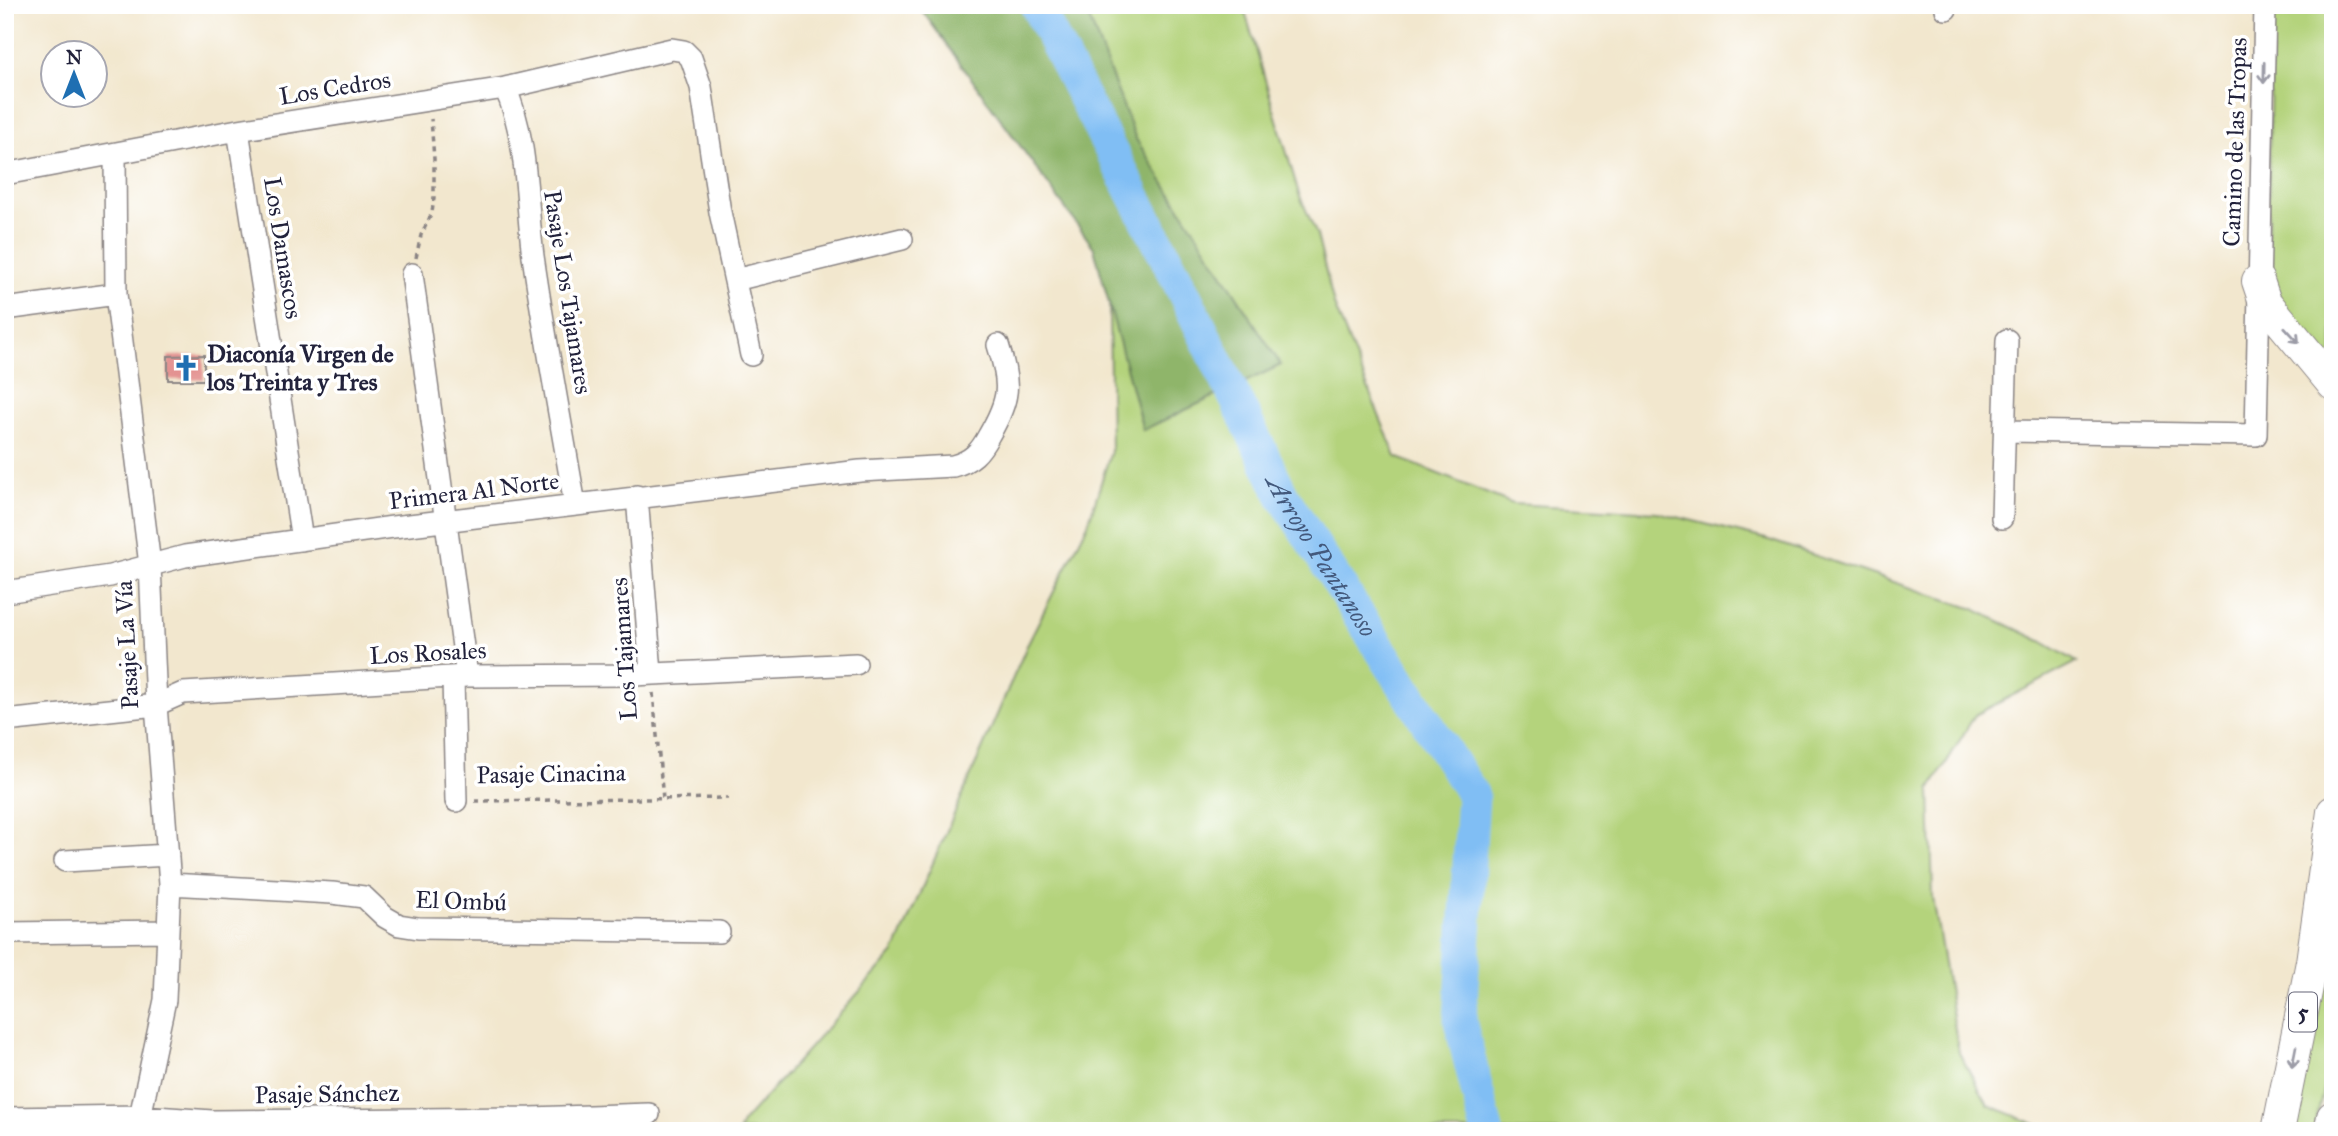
<svg xmlns="http://www.w3.org/2000/svg" width="2338" height="1136" viewBox="0 0 2338 1136" font-family="'IM FELL Great Primer',serif">
	<style>
		.green { fill: #b4d37b; stroke: #6b7a5b; stroke-width: 2 }
		.forest { fill: #8fb56b; stroke: #586c53; stroke-width: 2 }
		.lines { fill: none; stroke-linecap: round; stroke-linejoin: round }
		.river { stroke: #80bef4; stroke-width: 33 }
		.building { fill: #e28c8b }
		.minor-casing { stroke: #8a8484; stroke-width: 24 }
		.highway-casing { stroke: #8a8484; stroke-width: 34 }
		.path { stroke: #8a8484; stroke-width: 3.5; stroke-dasharray: 5 5; stroke-linecap: butt }
		.minor { stroke: #fff; stroke-width: 21 }
		.highway { stroke: #fff; stroke-width: 32 }
		.oneway { stroke: #9c9ca7 }
		.labels { text-anchor: middle; dominant-baseline: central; stroke-width: 7; stroke-linejoin: round; paint-order: stroke }
		.shield { fill: #fff; stroke: #646476; stroke-width: 2 }
		.shield-label { font-size: 23px; font-weight: bold; fill: #22223b }
		.street-label { font-size: 24px; fill: #22223b; stroke: #fff }
		.poi-label { font-size: 24px; font-weight: bold; fill: #22223b; stroke: #fff; text-anchor: start }
		.water-label { font-size: 26px; font-style: italic; fill: #43597c; stroke: #fff }
	</style>
	<rect width="100%" height="100%" fill="#fff"/>
	<filter id="ink" filterUnits="userSpaceOnUse"><feTurbulence type="fractalNoise" baseFrequency=".0143" numOctaves="2"/><feDisplacementMap in="SourceGraphic" scale="14" xChannelSelector="R" yChannelSelector="G"/><feConvolveMatrix kernelMatrix="1 2 1 2 8 2 1 2 1" color-interpolation-filters="sRGB"/></filter>
	<filter id="wash" filterUnits="userSpaceOnUse"><feTurbulence type="fractalNoise" baseFrequency=".00686" numOctaves="4" result="noise"/><feDisplacementMap in="SourceGraphic" scale="28" xChannelSelector="R" yChannelSelector="G"/><feGaussianBlur stdDeviation="1.57" result="paint"/><feColorMatrix in="noise" values="0 0 0 0 0 0 0 0 0 0 0 0 0 0 0 0 0 1.4 0 .05"/><feComposite in="paint" operator="in"/></filter>
	<g filter="url(#wash)">
		<rect width="100%" height="100%" fill="#f2e7ce"/>
		<!-- green -->
		<path class="green" d="M972 5H1243L1299 194 1317 235 1334 305 1396 457 1513 504 1657 512 1766 539 1974 609 2041 641 2077 662 1975 715 1930 790 1933 898 1959 1053 1988 1105 2053 1131H739L742 1123 894 953 1029 641 1088 524 1111 451 1108 232Z
			M2272 5H2333V366L2285 313 2267 269Z
			M2333 916V1048L2314 1131H2291Z"/>
		<!-- forest -->
		<path class="forest" d="M918 5H1084L1136 139 1281 365 1143 430 1094 248Z"/>
		<g class="lines">
			<!-- river -->
			<path class="river" id="s1" d="M1036 5 1175 275 1283 496 1473 795 1460 1021 1487 1131"/>
		</g>
		<g id="blocks">
			<!-- building -->
			<path class="building" d="M204 355V380H168V356Z"/>
		</g>
	</g>
	<g filter="url(#ink)">
		<use href="#blocks" fill-opacity="0" stroke="#8a8484" stroke-width="2"/>
		<g class="lines">
			<defs>
				<path id="minor" d="M1946 5V9
					M505 88C528 137 526 203 533 256 545 339 561 422 575 505
					M238 130 302 540
					M115 154 116 294 150 565 156 705 170 884 165 1000 137 1131
					M5 174 238 130 505 88 672 49 684 51 691 58 701 87 720 212 751 355
					M412 274 467 676
					M735 280 902 239
					M5 309 116 294
					M2005 431 2256 435C2258 292 2262 149 2265 5
					M637 496 651 673
					M2002 518 2007 340
					M5 592 110 576 185 556 393 527 860 471 953 466C972 461 980 452 989 435 1010 399 1011 385 998 345
					M453 678 456 801
					M5 721 156 705 183 693 467 676 633 675 856 664
					M65 861 168 855
					M170 884 332 893 364 897 385 917 399 925 418 928 719 932
					M5 933 168 931
					M5 1118 141 1116 212 1121 531 1118 649 1114"/>
				<path id="highway" d="M2258 281 2265 302 2333 384
					M2278 1131 2312 962 2333 812
					M2330 1131 2333 1117"/>
			</defs>
			<!-- minor casing -->
			<use href="#minor" class="minor-casing"/>
			<!-- highway casing -->
			<use href="#highway" class="highway-casing"/>
			<!-- path -->
			<path class="path" d="M416 258 421 235 432 213 434 197V159L431 119
				M653 693 663 799
				M475 801 728 798"/>
			<!-- minor -->
			<use href="#minor" class="minor"/>
			<!-- highway -->
			<use href="#highway" class="highway"/>
		</g>
		<!-- one-way arrows -->
		<defs><path id="oneway-shaft" d="M-6 0H5M1.5-3L5.5 0L1.5 3" fill="none" stroke-width="1.6" stroke-linecap="round" stroke-linejoin="round" transform="scale(1.75)"/></defs>
		<g class="oneway">
			<use href="#oneway-shaft" transform="translate(2264 73) rotate(91)"/>
			<use href="#oneway-shaft" transform="translate(2292 335) rotate(47)"/>
			<use href="#oneway-shaft" transform="translate(2294 1057) rotate(101)"/>
		</g>
	</g>
	<!-- icons -->
	<defs>
		<symbol id="church-bare" viewBox="-9 -9 18 18"><path d="M-1.2-6h2.4v3.5h3.3v2.4h-3.3V6h-2.4V-.1h-3.3v-2.4h3.3Z" fill="#1f6fb2" stroke="#fff" stroke-width="2.5" paint-order="stroke"/></symbol>
	</defs>
	<g fill-rule="evenodd">
		<use href="#church-bare" x="167" y="349" width="38" height="38"/>
	</g>
	<g class="labels">
		<!-- shield labels -->
		<rect class="shield" x="2289" y="992.5" width="28" height="39" rx="5"/>
		<g class="shield-label">
			<text x="2303" y="1012">5</text>
		</g>
		<!-- street labels -->
		<g class="street-label">
			<text transform="translate(335 88) rotate(-9)">Los Cedros</text>
			<text transform="translate(2235 142) rotate(-88)">Camino de las Tropas</text>
			<text transform="translate(283 248) rotate(81)">Los Damascos</text>
			<text transform="translate(568 292) rotate(81)">Pasaje Los Tajamares</text>
			<text transform="translate(474 491) rotate(-7)">Primera Al Norte</text>
			<text transform="translate(127 645) rotate(-93)">Pasaje La Vía</text>
			<text transform="translate(624 649) rotate(-94)">Los Tajamares</text>
			<text transform="translate(428 653) rotate(-3)">Los Rosales</text>
			<text transform="translate(551 774) rotate(-1)">Pasaje Cinacina</text>
			<text transform="translate(461 901) rotate(2)">El Ombú</text>
			<text transform="translate(327 1094) rotate(-1)">Pasaje Sánchez</text>
		</g>
		<!-- poi labels -->
		<g class="poi-label">
			<text x="207" y="354">Diaconía Virgen de<tspan x="207" dy="28">los Treinta y Tres</tspan></text>
		</g>
		<!-- water labels -->
		<g class="water-label">
			<text stroke="none"><textPath href="#s1" startOffset="621">Arroyo Pantanoso</textPath></text>
		</g>
	</g>
	<!-- margin -->
	<rect width="2338" height="1136" fill="none" stroke="#fff" stroke-width="28"/>
	<!-- north arrow -->
	<g transform="translate(74 74)"><circle r="33" fill="#ffffff" stroke="#a7a7b1" stroke-width="2"/>
	<path d="M0-5L12 26L0 18L-12 26Z" fill="#1f6fb2"/>
	<text y="-10" font-size="19" font-weight="bold" text-anchor="middle" fill="#22223b">N</text>
	</g>
</svg>
